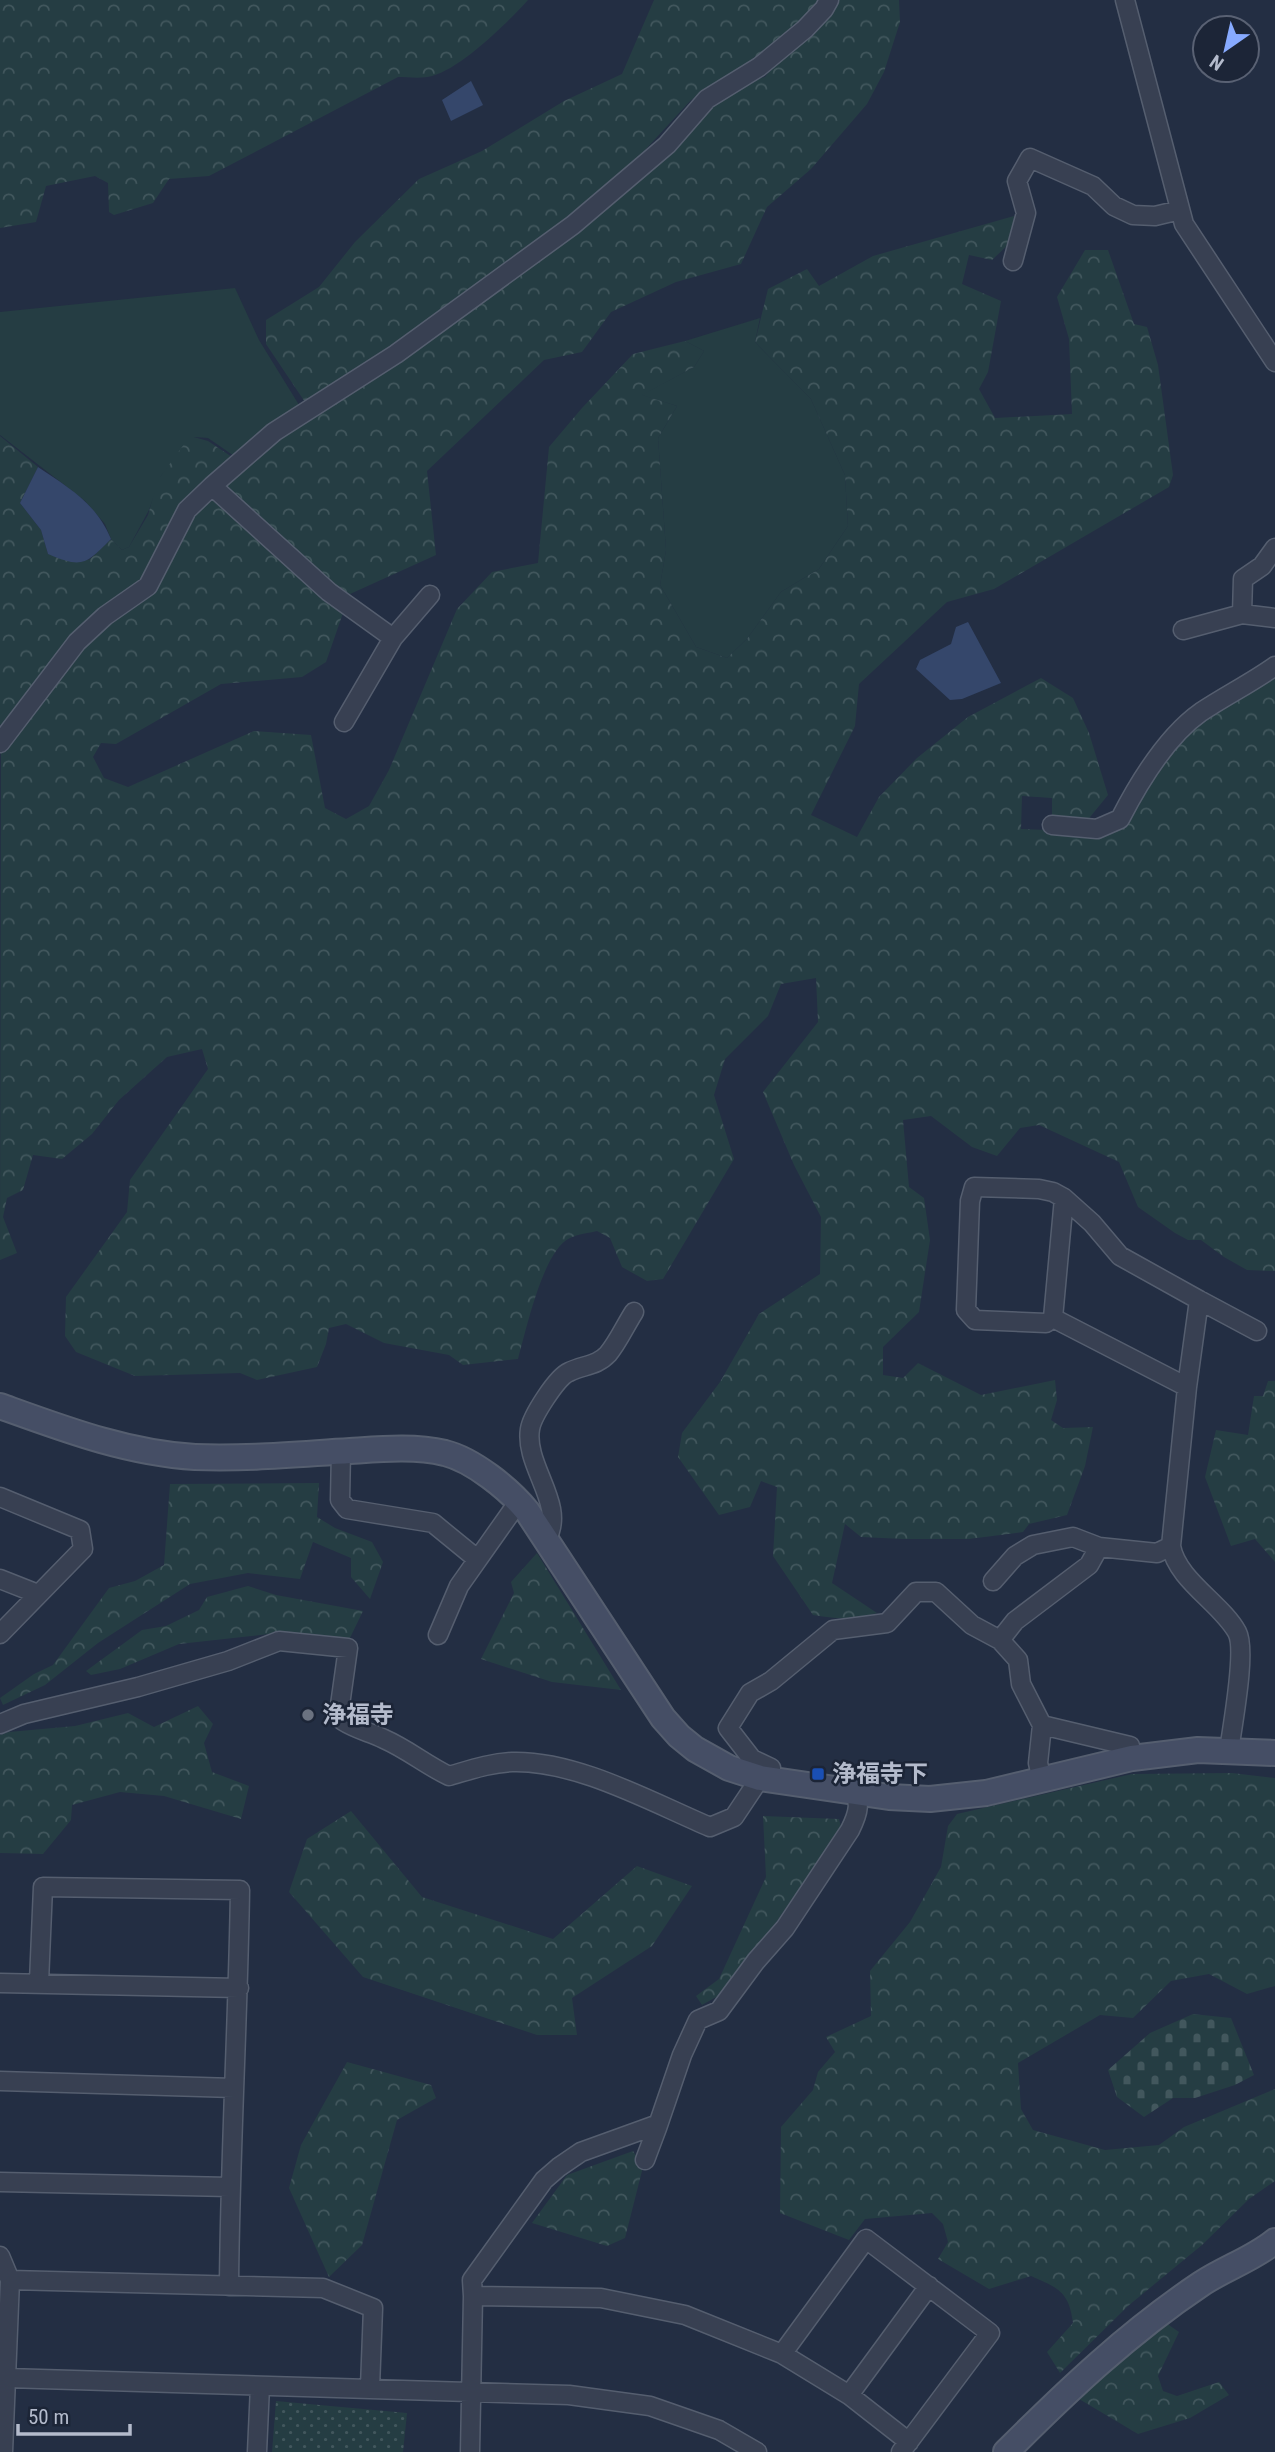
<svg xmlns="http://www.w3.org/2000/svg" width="1275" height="2452" viewBox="0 0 1275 2452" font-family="'Roboto Condensed','Noto Sans JP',sans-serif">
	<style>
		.grass { fill: #253d43 }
		.forest { fill: url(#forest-crowns) }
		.cemetery { fill: url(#cemetery-stones) }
		.park { fill: url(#park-dots) }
		.water { fill: #35476b }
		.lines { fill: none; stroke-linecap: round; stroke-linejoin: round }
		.street-casing { stroke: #555e6f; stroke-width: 21 }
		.secondary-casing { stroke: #555e6f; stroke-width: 28 }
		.street { stroke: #384052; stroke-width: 18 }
		.secondary { stroke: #454e65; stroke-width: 24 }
		.worship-dot { fill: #6b7280; stroke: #1c2537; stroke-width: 2.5 }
		.transit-dot { fill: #1a4fb4; stroke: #1c2537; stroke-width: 2.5 }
		.labels { text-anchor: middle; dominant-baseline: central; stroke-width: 5; stroke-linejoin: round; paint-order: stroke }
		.poi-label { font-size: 24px; font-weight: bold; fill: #b4bbcc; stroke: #1c2537; text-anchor: start }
	</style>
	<defs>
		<pattern id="forest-crowns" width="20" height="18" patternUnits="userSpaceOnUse" patternTransform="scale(1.75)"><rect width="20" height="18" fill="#253d43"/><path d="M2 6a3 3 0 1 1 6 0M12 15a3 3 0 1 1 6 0" fill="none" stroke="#42575d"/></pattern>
		<pattern id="cemetery-stones" width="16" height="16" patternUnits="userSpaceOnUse" patternTransform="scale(1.75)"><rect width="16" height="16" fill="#253d43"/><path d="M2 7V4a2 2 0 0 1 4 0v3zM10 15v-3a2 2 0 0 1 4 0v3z" fill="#42575d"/></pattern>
		<pattern id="park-dots" width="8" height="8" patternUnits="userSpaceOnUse" patternTransform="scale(1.75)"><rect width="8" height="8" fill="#253d43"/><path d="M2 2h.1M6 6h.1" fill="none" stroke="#42575d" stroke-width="1.8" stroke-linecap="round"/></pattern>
	</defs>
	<rect width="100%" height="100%" fill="#232e43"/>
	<!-- grass -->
	<path class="grass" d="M235 288 259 340 304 413 237 458 208 438 193 437 161 476 149 510 129 547 122 550 111 539 105 524 85 501 0 435V312Z
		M760 318 755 342 811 399 845 475 848 526 819 569 781 592 747 639 727 658 696 647 660 585 666 550 658 438 677 406 641 395 694 367 704 351 685 341Z"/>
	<!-- forest -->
	<path class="forest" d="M0 0H528C507 23 462 68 432 76 422 79 408 77 398 77L209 176 169 179 153 203 114 215 109 212 108 183 95 176 46 186 36 222 0 228Z
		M654 0H824L755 62 691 100 634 162 570 222 392 352 307 405 266 344V320L319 287 355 242 419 179 482 151 564 101 622 74Z
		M836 0H899L900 22 884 72 867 104 811 169 767 207 741 264 676 282 611 312 582 352 544 360 427 471 436 555 350 594 320 578 225 487 277 440 398 364 577 228 712 105 743 82 765 77 783 54Z
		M1014 216 1011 242 992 260 969 255 962 284 1001 301 988 372 979 389 995 418 1072 414 1069 339 1057 297 1085 250H1108L1134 324 1147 327 1158 365 1173 475 1169 487 994 589 947 602 859 684 855 726 811 815 857 837 879 797 917 758 968 717 1041 678 1073 698 1089 733 1108 795 1086 822 1052 818V798L1022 796 1021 829 1098 832 1197 721 1275 676V1271L1247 1270 1224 1257 1201 1240H1188L1175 1233 1138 1207 1119 1162 1039 1125 1020 1128 997 1156 972 1147 931 1116 903 1120 909 1187 924 1198 930 1240 919 1312 883 1347V1375L903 1378 918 1363 981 1395 1055 1380 1057 1400 1051 1420 1063 1428 1093 1427 1085 1466 1067 1515 1029 1524 1023 1532 969 1539H903L861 1537 845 1524 832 1583 877 1613C854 1620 836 1619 813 1615L773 1556 777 1487 761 1481 750 1507 719 1515 678 1457 682 1433 720 1382 759 1314 820 1274 821 1217 794 1165 763 1092 818 1022 816 978 781 984 768 1016 725 1059 714 1095 734 1159 663 1279 647 1281 622 1267 610 1238 597 1231C589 1233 578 1234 570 1238 543 1250 526 1331 518 1359L463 1365 449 1355 384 1343 346 1324 329 1328 326 1344 317 1367 257 1380 240 1373 135 1376 76 1352 65 1336 66 1297 127 1212 130 1180 208 1069 202 1049 167 1057 119 1100 92 1134 62 1159 33 1155 23 1190 7 1198 3 1217 17 1253 0 1260 1 752 87 641 107 622 151 593 184 525 213 496 231 507 343 613 326 662 302 677 221 684 116 744 101 743 93 757 104 778 128 787 254 731 311 735 325 808 346 819 369 806 389 770 457 609 492 572 538 563 549 447 582 408 633 354 685 341 704 351 694 367 642 395 677 406 658 438 666 550 660 585 696 647 727 658 747 639 781 592 819 569 848 526 845 475 811 399 755 342 768 289 807 269 819 286 873 256Z
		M0 436 38 467 20 503 41 530 48 554 89 560 111 539 122 550 129 547 148 515 158 480 190 436 208 441 232 457 151 569 2 726 0 724Z
		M1268 1381H1275V1562L1255 1539 1231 1546 1205 1477 1216 1430 1248 1435 1254 1396H1263Z
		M319 1483 317 1517 335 1528 372 1542 383 1562 370 1599 351 1577V1558L313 1542 300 1579 248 1573 190 1584 98 1643 45 1685 3 1705 0 1698 34 1674 53 1665 109 1588 135 1581 164 1565 170 1484Z
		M537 1553 621 1690 552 1682 481 1659 514 1593 511 1582Z
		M248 1586 276 1595 363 1611 349 1640 278 1633 179 1644 120 1669 91 1675 86 1671 142 1630 166 1626 199 1610 207 1597Z
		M198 1706 213 1724 204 1743 212 1772 249 1786 241 1819 164 1796 120 1792 72 1805 71 1820 43 1854 0 1853V1735L9 1732 75 1726 128 1713 154 1727Z
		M1232 1773 1275 1778V1986L1247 1994 1209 1974 1171 1981 1133 2018 1100 2015 1018 2063 1021 2109 1033 2130 1105 2150 1159 2145 1184 2127 1275 2089V2181L1249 2199 1202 2245 1128 2306 1060 2373 1047 2352 1073 2323C1069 2291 1058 2288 1031 2276L989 2289 938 2259 948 2242 943 2224 932 2213 865 2219 849 2240 780 2213 781 2127 813 2090 818 2072 835 2052 826 2037 871 2016 870 1971 910 1922 941 1867 948 1826 957 1814 1132 1774Z
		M351 1811 422 1897 553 1939 637 1866 692 1886 652 1946 572 1998 577 2035H537L363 1977 289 1892 307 1839Z
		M763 1816 839 1819 842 1830 727 1991 702 2005 696 1996 719 1979 766 1877Z
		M347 2062 431 2085 436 2098 397 2120 362 2245 329 2277 289 2188 301 2145Z
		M633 2151 643 2167 625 2238 607 2246 532 2223 567 2175Z
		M1166 2323 1179 2332 1158 2376 1163 2391 1177 2396 1219 2382 1229 2395 1190 2418 1138 2434 1074 2396Z"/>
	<!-- cemetery -->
	<path class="cemetery" d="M1193 2014 1231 2018 1254 2075 1235 2085 1195 2098H1173L1144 2117 1117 2097 1108 2070 1150 2033Z"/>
	<!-- park -->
	<path class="park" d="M276 2401 407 2413 403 2452H272Z"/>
	<!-- water -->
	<path class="water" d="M471 81 483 105 451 121 442 100Z
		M38 467C69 488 96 503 111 539 86 564 83 569 48 554L41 530 20 503Z
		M968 622 1001 683 962 699 950 700 916 669 920 660 951 644 956 627Z"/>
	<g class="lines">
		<defs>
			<path id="street" d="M1125 0 1184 224 1275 362
				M1013 261 1026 213 1017 181 1030 158 1093 186 1114 206 1133 215 1155 216 1180 210
				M212 486 329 592 393 638
				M1242 614 1275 618
				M1183 630 1242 614 1243 579 1262 566 1275 548
				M344 722 393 638 430 595
				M0 743 77 642 105 616 148 586 187 510 212 486 274 432 396 354 573 225 667 145 707 99 759 67 805 29 824 9 829 0
				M1052 825 1097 829 1120 819C1139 782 1167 736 1201 712 1225 696 1251 683 1275 666
				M1199 1300 1257 1331
				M1053 1318 1046 1323 975 1320 966 1310 970 1201 974 1187 1039 1189 1053 1192 1064 1198 1092 1223 1120 1256 1199 1300 1187 1387 1171 1546C1177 1580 1221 1603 1237 1632 1247 1650 1232 1727 1229 1751
				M1053 1318 1187 1387
				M1053 1318 1064 1198
				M341 1451 340 1500 347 1509 433 1523 477 1559
				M0 1497 80 1530 83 1549 0 1634
				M547 1538C566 1504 524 1466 530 1429 532 1416 557 1377 569 1372 583 1365 597 1366 608 1354 618 1342 625 1326 634 1312
				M0 1579 38 1594
				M993 1581 1015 1556 1033 1545 1073 1537 1099 1547
				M438 1635 459 1586 519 1501
				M1000 1640 1018 1660 1021 1684 1042 1725 1038 1763 1042 1780
				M0 1724 24 1714 138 1687 228 1661 279 1641 348 1648 340 1705 343 1721C357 1730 370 1732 384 1739 407 1749 426 1765 449 1776 470 1770 490 1763 512 1762 576 1760 651 1802 710 1827L734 1817 760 1778 770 1773 771 1768 752 1759 728 1728 750 1693 771 1681 833 1630 887 1623 916 1592H936L972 1625 1000 1640 1015 1621 1089 1565 1099 1547 1157 1553 1171 1546
				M1042 1725 1130 1746 1132 1758
				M39 1982 43 1887 240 1890C238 2022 230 2154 229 2286
				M0 1983 239 1988
				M0 2081 234 2088
				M645 2160 657 2128
				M0 2182 230 2187
				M0 2256 10 2280 3 2452
				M10 2280 323 2288 373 2308 370 2387
				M473 2296 472 2280 544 2180 559 2167 581 2152 653 2126 657 2128 682 2055 698 2020 719 2011 756 1961 785 1928 850 1830C858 1814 863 1800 849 1786
				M782 2354 866 2239 990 2333 901 2452
				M7 2378 569 2395 650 2406 719 2430 757 2452
				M849 2395 929 2286
				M257 2452 260 2386
				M470 2452 473 2296 601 2298 685 2315 782 2354 849 2395 909 2442"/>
			<path id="secondary" d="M0 1406C64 1429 127 1453 195 1457 247 1459 299 1454 350 1451 382 1449 414 1446 445 1453 473 1460 509 1489 527 1511L663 1718 679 1736 695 1749 729 1768 760 1778 889 1797 930 1799 986 1793 1132 1758 1198 1750 1275 1753
				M1006 2452C1067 2391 1129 2332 1201 2284 1225 2268 1253 2259 1275 2241"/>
		</defs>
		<!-- street casing -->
		<use href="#street" class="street-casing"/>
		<!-- secondary casing -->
		<use href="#secondary" class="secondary-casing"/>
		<!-- street -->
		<use href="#street" class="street"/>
		<!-- secondary -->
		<use href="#secondary" class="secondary"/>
	</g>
	<!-- markers -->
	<circle class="worship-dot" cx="308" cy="1715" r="7"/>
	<rect class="transit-dot" x="811" y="1767" width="14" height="14" rx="3.5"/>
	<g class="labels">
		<!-- poi labels -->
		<g class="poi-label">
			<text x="322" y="1715">浄福寺</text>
			<text x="832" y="1774">浄福寺下</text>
		</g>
	</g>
	<!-- north arrow -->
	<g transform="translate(1226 49) rotate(214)"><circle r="33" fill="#1c2537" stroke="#596173" stroke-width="2"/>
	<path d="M0-5L12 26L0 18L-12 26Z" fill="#87aaff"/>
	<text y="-10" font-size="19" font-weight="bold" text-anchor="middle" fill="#b4bbcc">N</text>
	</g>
	<!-- scale -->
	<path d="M18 2424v10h112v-10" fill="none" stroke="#b4bbcc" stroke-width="3.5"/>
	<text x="28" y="2424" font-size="21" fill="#b4bbcc" stroke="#1c2537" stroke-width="5" paint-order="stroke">50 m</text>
</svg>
